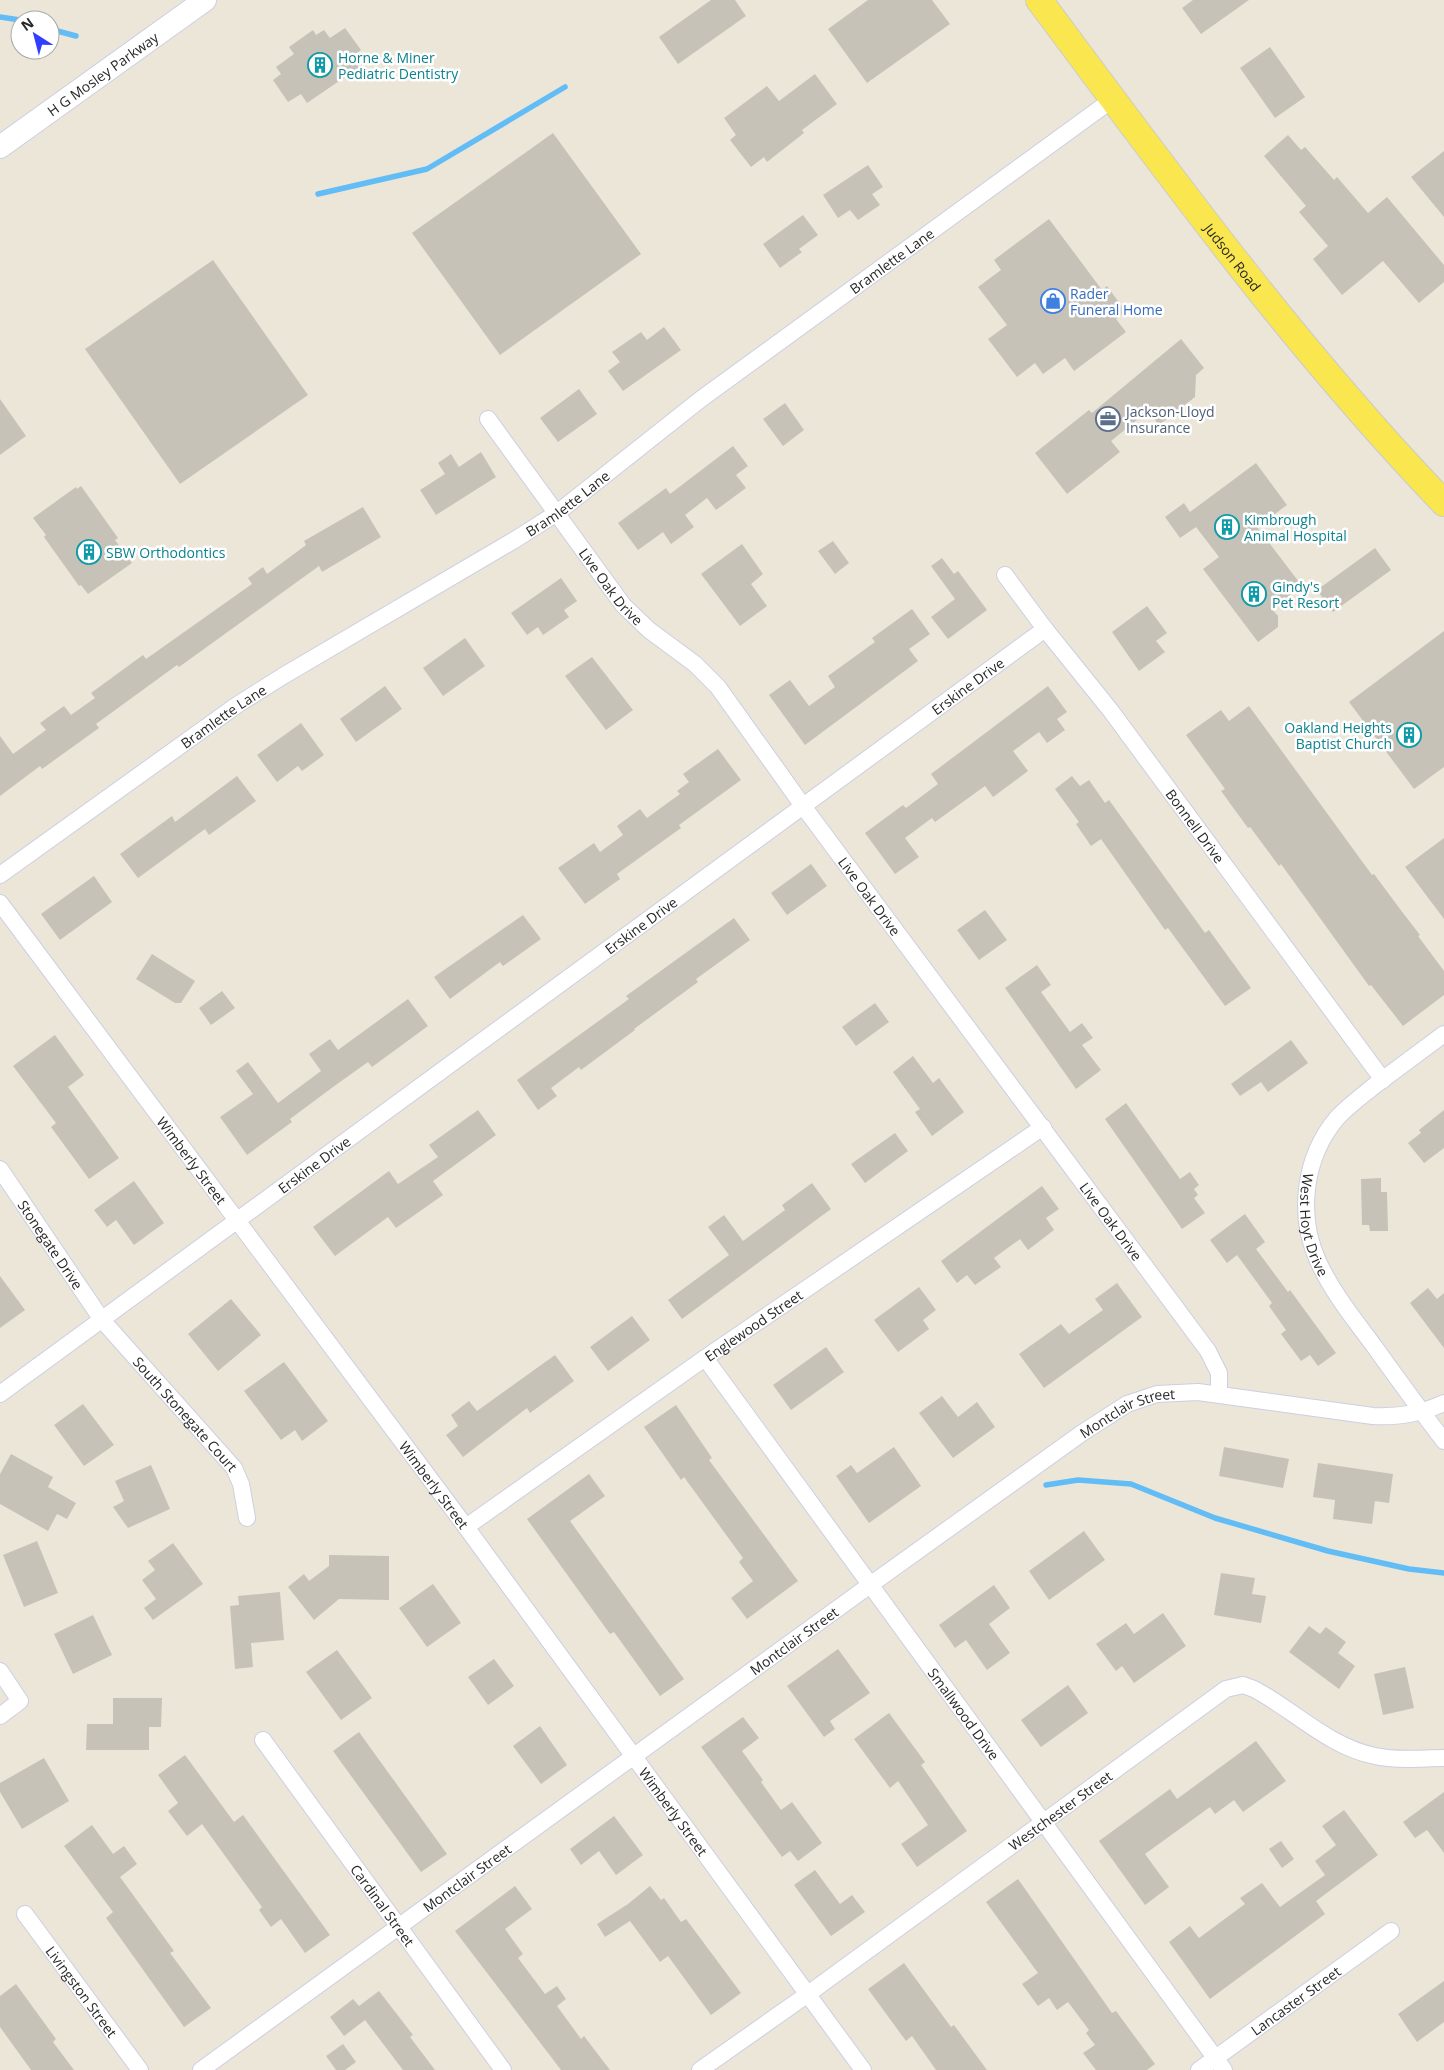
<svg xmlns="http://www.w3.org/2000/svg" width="1444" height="2070" viewBox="0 0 1444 2070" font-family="'Open Sans',sans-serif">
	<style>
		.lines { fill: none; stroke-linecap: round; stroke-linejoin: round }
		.stream { stroke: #62bcf6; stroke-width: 5.5 }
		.building { fill: #c6c2b8 }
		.street-casing { stroke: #cdcee2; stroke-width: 18 }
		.secondary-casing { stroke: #cdcee2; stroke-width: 24 }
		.primary-casing { stroke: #cbcbcb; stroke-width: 28 }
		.street { stroke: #fff; stroke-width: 16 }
		.secondary { stroke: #fff; stroke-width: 22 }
		.primary { stroke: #fae74f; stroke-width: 26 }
		.labels { text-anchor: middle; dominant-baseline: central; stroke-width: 5; stroke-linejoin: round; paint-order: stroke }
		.culture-label { font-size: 14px; fill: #0d838f; stroke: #fff; text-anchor: start }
		.street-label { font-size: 14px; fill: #282828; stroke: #fff }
		.shop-label { font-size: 14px; fill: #366cbe; stroke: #fff; text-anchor: start }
		.service-label { font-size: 14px; fill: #4e5e75; stroke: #fff; text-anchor: start }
	</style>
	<rect width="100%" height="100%" fill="#ece6d8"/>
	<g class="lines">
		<!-- stream -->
		<path class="stream" d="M0 17 20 20
			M50 29 76 36
			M318 194 427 169 565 87
			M1046 1485 1078 1480 1131 1484 1215 1518 1328 1551 1409 1569 1444 1573"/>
	</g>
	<!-- building -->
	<path class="building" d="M711 0H735L746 16 678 64 659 37Z
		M868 0H932L950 24 867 83 828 29Z
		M1193 0H1249L1201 34 1182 8Z
		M345 28 361 50 357 53 364 64 307 103 301 94 288 102 273 80 281 74 276 67 294 54 289 47 313 30 316 35 324 30 330 38Z
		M1270 47 1305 97 1275 118 1240 68Z
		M815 74 837 104 802 130 804 133 767 162 764 157 751 167 730 140 736 135 724 118 767 86 779 101Z
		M553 133 641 254 500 355 412 233Z
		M1288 135 1301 150 1305 147 1334 180 1337 177 1368 213 1387 197 1444 265V282L1419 303 1383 261 1342 295 1313 259 1328 246 1299 212 1306 206 1264 156Z
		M1444 151V217L1411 177Z
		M868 165 883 187 872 194 880 205 858 220 850 210 838 218 823 195Z
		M803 215 818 235 799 249 802 252 780 268 763 244Z
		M1049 219 1102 290 1107 286 1126 312 1116 319 1126 332 1074 371 1065 358 1043 374 1035 363 1017 377 988 339 1007 325 978 287 1001 270 994 260Z
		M213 260 308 395 180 484 85 349Z
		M664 327 681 350 623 391 608 371 620 362 612 352 641 332 647 340Z
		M1181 339 1204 368 1196 375 1195 397 1159 425 1148 411 1111 441 1120 452 1067 494 1035 453 1089 410 1092 413Z
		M579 389 597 414 558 442 540 418Z
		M0 399 26 436 0 455Z
		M785 403 804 430 783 446 763 419Z
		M733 446 748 466 736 475 746 488 716 510 707 498 685 515 694 527 671 544 663 532 638 550 618 523 666 488 670 494Z
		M481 452 496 477 436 515 420 490 445 474 438 463 451 454 459 467Z
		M1256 463 1287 505 1257 527 1302 586 1272 609 1278 616V627L1258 642 1203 569 1219 557 1196 527 1180 538 1165 517 1184 503 1190 512Z
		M81 486 118 538 115 540 132 563 88 594 81 585 79 586 44 537 46 535 33 518 76 487 77 489Z
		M363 507 381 537 322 572 319 566 179 667 177 665 96 724 99 728 42 769 40 766 0 796V736L13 754 46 730 40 723 64 706 71 715 95 698 91 693 143 655 146 659 252 584 248 578 263 567 267 574 306 545 304 541Z
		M833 541 849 563 835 574 818 551Z
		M742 544 763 574 751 584 767 606 740 626 701 574Z
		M1375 548 1391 570 1333 612 1317 590Z
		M942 558 954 574 958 571 987 610 948 639 931 617 955 599 931 566Z
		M561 578 577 601 564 610 569 617 543 635 538 627 527 635 511 613Z
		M1147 606 1167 633 1156 641 1165 652 1139 671 1112 632Z
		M912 609 930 634 909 649 918 661 805 745 769 695 790 680 809 706 835 687 828 676 875 642 872 638Z
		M1444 631V767L1414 789 1349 702Z
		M465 638 485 666 443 696 423 668Z
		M592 657 633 710 606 730 565 676Z
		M385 686 402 709 356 742 340 719Z
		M1048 686 1067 712 1057 719 1065 730 1047 743 1039 732 1013 751 1028 771 993 797 985 786 935 822 932 818 905 838 919 857 895 874 865 833 903 805 906 808 938 784 931 774Z
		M1249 706 1372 875 1374 874 1403 913 1420 935 1418 936 1444 971V995L1403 1026 1371 985 1369 986 1281 864 1279 866 1250 827 1248 828 1221 791 1225 789 1186 735 1221 710 1229 721Z
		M301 723 324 755 302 771 298 766 277 782 257 755Z
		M718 749 741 780 679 825 681 828 617 874 620 879 585 904 558 868 594 843 600 852 623 835 617 826 640 809 647 818 680 794 677 791 689 782 683 774Z
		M237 776 256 801 209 835 205 829 138 878 120 854 172 816 175 822Z
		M1072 776 1080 786 1089 780 1105 803 1109 800 1205 933 1209 930 1251 988 1225 1006 1168 928 1165 930 1101 839 1091 846 1076 824 1079 822 1055 789Z
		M1444 838V919L1405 867Z
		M811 864 827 886 787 915 771 893Z
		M94 876 112 902 60 940 41 914Z
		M985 910 1007 940 979 960 957 930Z
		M523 915 541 939 503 966 500 962 450 999 434 977Z
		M734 918 750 940 696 979 698 982 634 1029 635 1030 581 1070 579 1067 551 1088 557 1096 538 1110 517 1080 629 999 626 996Z
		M152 954 195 981 181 1003H175L136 979Z
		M1037 965 1051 985 1041 992 1070 1032 1082 1023 1093 1038 1082 1045 1101 1070 1076 1089 1005 988Z
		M222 991 235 1008 211 1025 199 1008Z
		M408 999 428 1026 372 1067 368 1062 333 1087 290 1119 292 1122 247 1155 220 1117 253 1094 236 1071 248 1062 278 1103 321 1071 309 1054 330 1039 338 1050Z
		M875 1003 889 1022 856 1046 842 1027Z
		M55 1035 84 1075 68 1087 119 1158 89 1179 51 1127 56 1123 13 1066Z
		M1291 1040 1308 1063 1268 1092 1261 1082 1240 1096 1231 1084Z
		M913 1056 933 1083 939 1078 964 1112 932 1136 915 1112 920 1109 893 1072Z
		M1126 1103 1180 1179 1190 1172 1199 1185 1194 1189 1198 1195 1194 1198 1205 1213 1182 1229 1105 1119Z
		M478 1110 496 1135 433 1181 443 1195 396 1228 388 1217 335 1256 313 1227 389 1171 398 1184 438 1157 429 1145Z
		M1444 1110V1148L1424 1163 1408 1143 1421 1133 1419 1130Z
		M895 1133 908 1151 865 1183 851 1164Z
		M1381 1178V1192H1387L1388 1231H1370L1369 1225H1362L1361 1179Z
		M134 1181 164 1223 134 1245 116 1220 107 1227 94 1210Z
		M812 1183 831 1209 682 1319 668 1300 729 1255 708 1227 724 1215 743 1241 785 1210 782 1205Z
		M1042 1186 1059 1209 1046 1218 1054 1230 1028 1250 1020 1239 994 1258 1001 1267 975 1285 967 1275 957 1283 941 1261Z
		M1245 1214 1265 1242 1256 1249 1288 1292 1290 1290 1336 1353 1318 1366 1310 1355 1301 1361 1281 1334 1286 1330 1269 1306 1272 1303 1237 1255 1227 1263 1210 1240Z
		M0 1276 25 1310 0 1328Z
		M1117 1283 1142 1317 1044 1388 1019 1354 1061 1324 1069 1334 1103 1310 1095 1299Z
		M919 1287 936 1310 923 1320 929 1329 898 1352 874 1320Z
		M1428 1288 1437 1299 1444 1293V1348L1410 1303Z
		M231 1299 261 1335 218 1371 188 1334Z
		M632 1316 650 1340 608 1371 590 1347Z
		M826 1347 844 1372 791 1410 773 1385Z
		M555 1355 574 1381 530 1413 527 1408 463 1457 446 1435 458 1426 451 1415 469 1401 477 1411Z
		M284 1362 328 1421 302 1441 295 1430 281 1440 244 1391Z
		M942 1396 958 1417 977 1402 995 1427 953 1458 919 1413Z
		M83 1404 114 1445 84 1466 54 1425Z
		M676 1405 712 1458 709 1460 798 1581 747 1619 731 1598 753 1581 739 1562 743 1558 684 1477 681 1480 644 1427Z
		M894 1447 921 1486 869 1523 836 1476 851 1465 857 1473Z
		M1224 1447 1289 1459 1283 1488 1219 1476Z
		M11 1454 53 1477 48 1487 76 1503 67 1519 57 1514 48 1531 0 1504V1474Z
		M1318 1463 1393 1474 1389 1503 1375 1501 1372 1524 1333 1519 1335 1500 1313 1497Z
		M151 1465 170 1509 128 1528 113 1507 124 1501 115 1481Z
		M589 1474 605 1496 570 1521 684 1679 660 1696 614 1632 610 1634 527 1519Z
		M1084 1531 1105 1560 1049 1600 1029 1571Z
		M37 1541 58 1593 24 1607 3 1555Z
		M173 1543 203 1584 153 1620 144 1608 156 1599 142 1580 155 1570 148 1561Z
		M329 1555 389 1556V1600L339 1599 314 1620 288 1587 304 1574 309 1581 329 1566Z
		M1221 1573 1255 1578 1252 1594 1266 1596 1261 1623 1214 1615Z
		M433 1584 461 1623 427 1647 399 1608Z
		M994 1585 1010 1608 989 1624 1010 1653 987 1670 966 1640 955 1648 939 1625Z
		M280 1592 284 1640 251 1643 253 1667 235 1669 230 1606 239 1605 238 1596Z
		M1163 1613 1186 1646 1134 1683 1122 1666 1116 1671 1096 1644 1126 1623 1134 1634Z
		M93 1615 112 1655 73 1674 54 1634Z
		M1309 1626 1320 1634 1326 1627 1346 1642 1338 1653 1355 1666 1339 1689 1289 1652Z
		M838 1649 870 1693 830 1721 835 1729 824 1737 787 1686Z
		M337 1650 372 1698 341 1720 306 1672Z
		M494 1659 514 1686 488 1705 468 1677Z
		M1405 1667 1414 1708 1383 1715 1374 1674Z
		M1068 1685 1088 1713 1041 1747 1021 1720Z
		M113 1698H162L161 1727H149V1750H86L87 1724H113Z
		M889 1713 925 1762 921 1765 967 1831 917 1867 901 1844 928 1825 898 1781 890 1788 854 1739Z
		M743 1717 759 1738 742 1751 763 1780 761 1782 781 1810 792 1802 822 1843 798 1861 790 1851 782 1857 701 1747Z
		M540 1726 567 1765 541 1784 513 1746Z
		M359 1732 447 1854 421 1872 333 1751Z
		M1256 1741 1286 1781 1243 1812 1234 1800 1215 1814 1210 1807 1145 1854 1169 1887 1145 1905 1099 1841 1170 1789 1177 1799Z
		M185 1755 234 1822 243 1815 330 1935 305 1953 281 1919 271 1927 259 1910 262 1907 202 1824 187 1836 168 1811 178 1803 158 1775Z
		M44 1758 69 1801 22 1829 0 1792V1783Z
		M1444 1792V1853L1427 1830 1415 1838 1403 1822Z
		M1344 1810 1378 1855 1316 1901 1325 1914 1210 1999 1169 1942 1190 1926 1199 1938 1245 1904 1240 1898 1262 1883 1280 1907 1325 1875 1315 1861 1336 1845 1322 1826Z
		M614 1816 643 1855 616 1875 599 1851 581 1865 570 1849Z
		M92 1825 113 1854 124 1846 137 1864 120 1877 174 1951 170 1953 211 2008 184 2027 106 1918 113 1912 64 1846Z
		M1281 1841 1294 1859 1282 1868 1269 1849Z
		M815 1870 840 1904 852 1895 865 1912 831 1936 794 1885Z
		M1018 1879 1112 2013 1116 2011 1155 2064 1147 2070H1096L1083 2053 1095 2045 1086 2033 1089 2030 1068 2002 1057 2010 1049 1998 1038 2006 1022 1984 1038 1973 986 1902Z
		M515 1886 532 1909 505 1929 523 1954 518 1958 545 1994 557 1986 566 1999 557 2006 581 2039 584 2036 610 2070H561L455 1931Z
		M650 1886 661 1900 664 1898 681 1922 686 1919 741 1993 711 2015 668 1956 660 1962 630 1921 605 1937 597 1924 628 1904Z
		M904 1963 951 2027 954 2025 987 2070H936L912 2036 906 2041 868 1989Z
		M1444 1981V2022L1417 2042 1398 2014Z
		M16 1984 56 2039 53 2042 74 2070H31L0 2027V1996Z
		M379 1991 413 2035 410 2037 435 2070H403L365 2020 344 2036 330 2017 353 1999 359 2006Z
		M343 2044 356 2062 345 2070H336L326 2056Z"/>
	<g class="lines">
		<defs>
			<g id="street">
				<path id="s1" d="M488 419 623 605 649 630 695 664 718 687 803 806 1208 1351 1219 1373V1394"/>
				<path id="s2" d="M1005 575 1045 629 1111 711 1383 1080"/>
				<path id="s3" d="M0 875 237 705 283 676 516 539 557 513 701 399 1113 99"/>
				<path id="s4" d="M0 903 466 1527 863 2070"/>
				<path id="s5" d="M1444 1034C1421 1051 1397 1069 1374 1086 1362 1096 1348 1106 1337 1118 1304 1157 1297 1215 1318 1261 1332 1292 1354 1319 1374 1346 1397 1378 1420 1410 1444 1441"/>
				<path id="s6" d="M0 1169 102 1320 234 1468 241 1484 247 1518"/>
				<path id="s7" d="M705 1358 1224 2070"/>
				<path id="s8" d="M0 1394 1045 629"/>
				<path id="s9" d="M466 1527 705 1358 1043 1127"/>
				<path d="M0 1671 20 1701 0 1716"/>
				<path id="s10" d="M263 1740 503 2070"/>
				<path id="s11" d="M25 1914 140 2070"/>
				<path id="s12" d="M201 2070 870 1585 1082 1433 1127 1404 1157 1394 1198 1392 1373 1416C1399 1417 1420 1414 1444 1403"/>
				<path id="s13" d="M700 2070 808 1994 1226 1689 1243 1685 1254 1689C1294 1710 1329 1747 1375 1756 1397 1761 1422 1758 1444 1758"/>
				<path id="s14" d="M1199 2070 1391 1931"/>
			</g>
			<g id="secondary">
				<path id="s15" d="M0 147 205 0"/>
			</g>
			<g id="primary">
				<path id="s16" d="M1039 0C1168 173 1294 347 1444 503"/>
			</g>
		</defs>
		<!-- street casing -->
		<use href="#street" class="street-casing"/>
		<!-- secondary casing -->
		<use href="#secondary" class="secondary-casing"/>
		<!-- primary casing -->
		<use href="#primary" class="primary-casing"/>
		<!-- street -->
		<use href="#street" class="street"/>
		<!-- secondary -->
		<use href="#secondary" class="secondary"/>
		<!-- primary -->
		<use href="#primary" class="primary"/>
	</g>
	<!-- icons -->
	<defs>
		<symbol id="building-ring" viewBox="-11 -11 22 22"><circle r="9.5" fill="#fff" stroke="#0f9aa8" stroke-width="1.5"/><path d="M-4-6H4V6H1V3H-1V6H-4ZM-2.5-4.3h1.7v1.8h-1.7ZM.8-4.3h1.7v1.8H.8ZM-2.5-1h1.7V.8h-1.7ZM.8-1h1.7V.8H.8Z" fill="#0f9aa8"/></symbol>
		<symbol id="shop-ring" viewBox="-11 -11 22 22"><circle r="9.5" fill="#fff" stroke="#3f7fe0" stroke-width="1.5"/><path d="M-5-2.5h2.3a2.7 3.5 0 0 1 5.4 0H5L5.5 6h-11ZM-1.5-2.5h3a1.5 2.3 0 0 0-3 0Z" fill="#3f7fe0"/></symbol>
		<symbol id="office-ring" viewBox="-11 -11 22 22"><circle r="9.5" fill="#fff" stroke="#5c6f8a" stroke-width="1.5"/><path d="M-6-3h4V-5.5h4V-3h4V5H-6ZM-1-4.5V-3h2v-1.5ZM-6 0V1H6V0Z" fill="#5c6f8a"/></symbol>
	</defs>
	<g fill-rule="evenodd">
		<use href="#building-ring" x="306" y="51" width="28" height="28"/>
		<use href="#shop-ring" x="1039" y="287" width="28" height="28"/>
		<use href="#office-ring" x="1094" y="405" width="28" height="28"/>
		<use href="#building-ring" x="1213" y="513" width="28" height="28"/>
		<use href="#building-ring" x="75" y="538" width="28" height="28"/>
		<use href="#building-ring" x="1240" y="580" width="28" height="28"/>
		<use href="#building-ring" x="1395" y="721" width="28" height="28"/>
	</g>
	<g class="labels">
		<!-- culture labels -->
		<g class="culture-label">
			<text x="338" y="57">Horne &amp; Miner<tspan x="338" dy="16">Pediatric Dentistry</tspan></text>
			<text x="1244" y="519">Kimbrough<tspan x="1244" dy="16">Animal Hospital</tspan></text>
			<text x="106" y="552">SBW Orthodontics</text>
			<text x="1272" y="586">Gindy's<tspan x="1272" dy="16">Pet Resort</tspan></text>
			<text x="1392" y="727" text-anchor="end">Oakland Heights<tspan x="1392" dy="16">Baptist Church</tspan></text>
		</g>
		<!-- street labels -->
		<g class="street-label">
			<text stroke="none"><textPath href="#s15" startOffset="126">H G Mosley Parkway</textPath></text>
			<text stroke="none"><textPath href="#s16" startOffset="322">Judson Road</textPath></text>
			<text stroke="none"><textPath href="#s3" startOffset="1084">Bramlette Lane</textPath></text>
			<text stroke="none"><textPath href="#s3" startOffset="679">Bramlette Lane</textPath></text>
			<text stroke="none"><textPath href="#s1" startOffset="208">Live Oak Drive</textPath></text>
			<text stroke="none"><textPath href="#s8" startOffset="1199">Erskine Drive</textPath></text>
			<text stroke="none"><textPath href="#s3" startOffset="274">Bramlette Lane</textPath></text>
			<text stroke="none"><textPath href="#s2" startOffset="315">Bonnell Drive</textPath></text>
			<text stroke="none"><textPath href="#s1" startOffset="614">Live Oak Drive</textPath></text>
			<text stroke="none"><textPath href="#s8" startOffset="794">Erskine Drive</textPath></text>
			<text stroke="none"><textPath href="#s4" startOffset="321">Wimberly Street</textPath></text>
			<text stroke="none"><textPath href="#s8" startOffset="389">Erskine Drive</textPath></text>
			<text stroke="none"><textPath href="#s1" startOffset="1019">Live Oak Drive</textPath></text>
			<text stroke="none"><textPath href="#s5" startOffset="251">West Hoyt Drive</textPath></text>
			<text stroke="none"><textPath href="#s6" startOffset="91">Stonegate Drive</textPath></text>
			<text stroke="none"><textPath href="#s9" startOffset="351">Englewood Street</textPath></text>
			<text stroke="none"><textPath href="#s6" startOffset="308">South Stonegate Court</textPath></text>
			<text stroke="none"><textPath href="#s12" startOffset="1138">Montclair Street</textPath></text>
			<text stroke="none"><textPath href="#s4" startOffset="726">Wimberly Street</textPath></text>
			<text stroke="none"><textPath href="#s12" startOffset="732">Montclair Street</textPath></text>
			<text stroke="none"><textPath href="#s7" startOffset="440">Smallwood Drive</textPath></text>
			<text stroke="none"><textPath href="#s13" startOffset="444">Westchester Street</textPath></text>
			<text stroke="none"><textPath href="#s4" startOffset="1131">Wimberly Street</textPath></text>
			<text stroke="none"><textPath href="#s12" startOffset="328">Montclair Street</textPath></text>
			<text stroke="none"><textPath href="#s10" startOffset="204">Cardinal Street</textPath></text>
			<text stroke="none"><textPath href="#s11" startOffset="96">Livingston Street</textPath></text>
			<text stroke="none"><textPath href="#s14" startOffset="119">Lancaster Street</textPath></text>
		</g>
		<!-- shop labels -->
		<g class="shop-label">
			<text x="1070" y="293">Rader<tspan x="1070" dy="16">Funeral Home</tspan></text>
		</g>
		<!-- service labels -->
		<g class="service-label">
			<text x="1126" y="411">Jackson-Lloyd<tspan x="1126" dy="16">Insurance</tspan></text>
		</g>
	</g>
	<!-- north arrow -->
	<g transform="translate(35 35) rotate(324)"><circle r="24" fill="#ffffff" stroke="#a9a9a9"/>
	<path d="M0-4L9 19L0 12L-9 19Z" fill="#313eff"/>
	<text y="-8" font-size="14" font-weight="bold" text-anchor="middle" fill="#282828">N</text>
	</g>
</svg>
